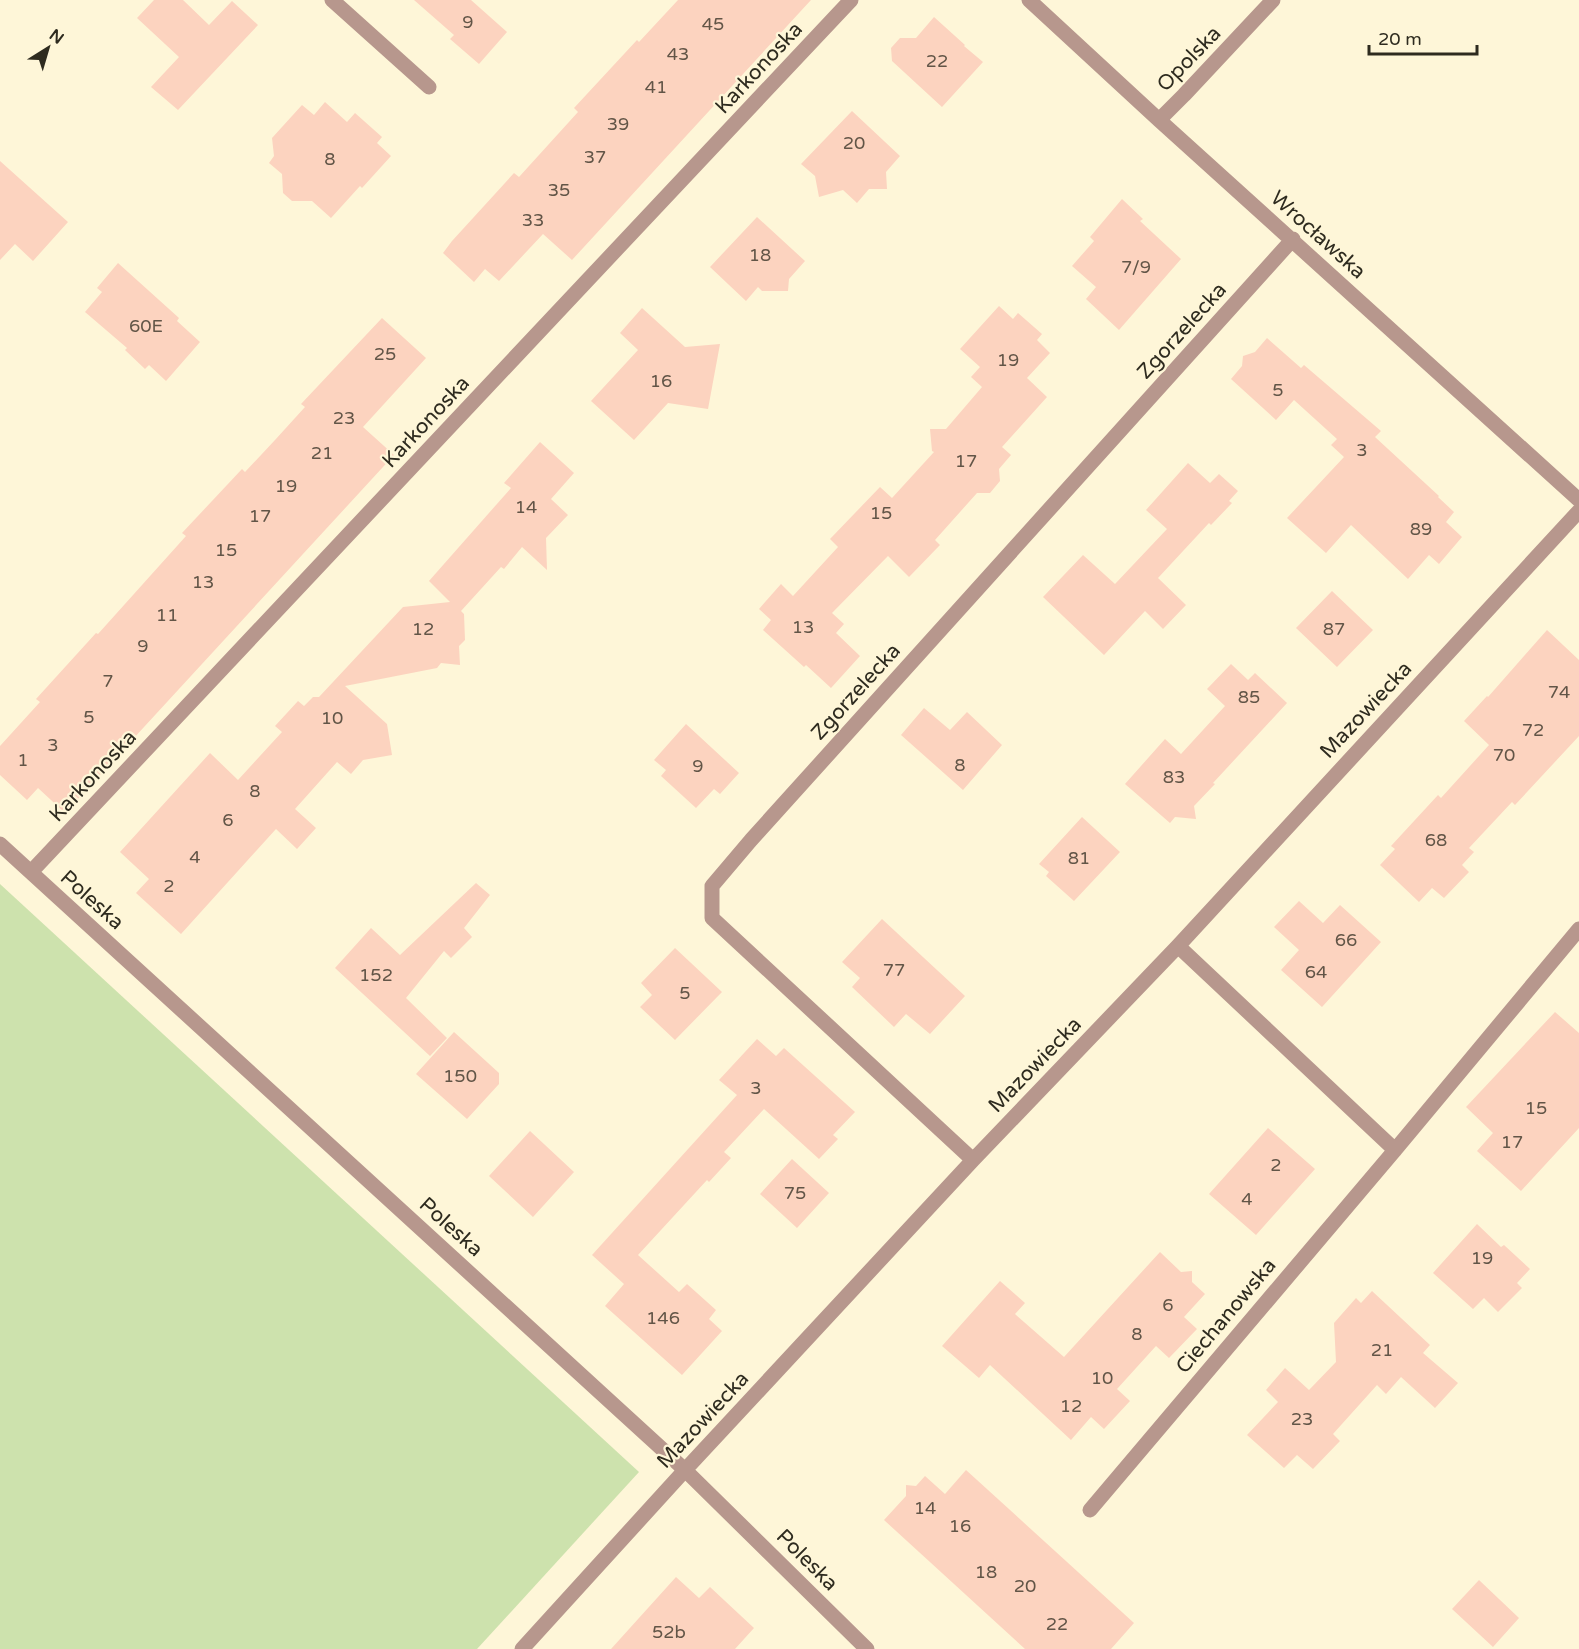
<svg xmlns="http://www.w3.org/2000/svg" width="1579" height="1649" viewBox="0 0 1579 1649" font-family="'Varela Round',sans-serif">
	<style>
		.green { fill: #cde2ad }
		.building { fill: #fcd3bf }
		.lines { fill: none; stroke-linecap: round; stroke-linejoin: round }
		.street { stroke: #b7978d; stroke-width: 15 }
		.labels { text-anchor: middle; dominant-baseline: central; stroke-width: 4.5; stroke-linejoin: round; paint-order: stroke }
		.number-label { font-size: 18px; fill: #625547 }
		.street-label { font-size: 21px; fill: #2e2b1f; stroke: #fef6d8 }
	</style>
	<rect width="100%" height="100%" fill="#fef6d8"/>
	<!-- green -->
	<path class="green" d="M0 884 639 1472 477 1649H0Z"/>
	<!-- building -->
	<path class="building" d="M154 0H183L209 25 232 1 258 25 178 110 151 87 179 57 137 18Z
		M414 0H471L507 32 479 64 450 39 454 35Z
		M678 0H811L572 260 543 234 499 281 485 269 474 282 443 253 452 241 514 173 519 177 578 112 574 108 637 40 639 42Z
		M934 17 965 45 964 46 983 62 942 107 892 61 891 48 900 38H916Z
		M325 102 347 122 355 113 382 137 377 143 391 156 362 188 360 186 331 218 312 201H292L283 193 282 174 269 163 274 156 272 138 302 105 314 115Z
		M852 111 900 156 886 172 887 189H869L857 203 843 190 819 197 815 176 801 164Z
		M0 161 68 222 33 261 15 244 0 260Z
		M1122 199 1143 219 1140 221 1181 259 1119 330 1086 299 1096 287 1072 266 1094 241 1090 237Z
		M757 217 805 261 789 279 788 291H762L758 287 746 301 710 267Z
		M118 263 179 318 177 321 200 342 166 381 149 365 145 369 125 350 127 348 85 312 102 292 97 288Z
		M999 306 1013 319 1018 313 1042 334 1037 340 1050 353 1027 378 1047 397 1002 447 1011 455 999 469 1000 481 990 493H977L935 540 940 545 909 577 888 556 832 613 844 624 836 633 860 656 831 688 806 665 804 667 763 630 771 620 759 609 781 584 793 596 838 547 830 539 880 487 892 498 934 452 932 451 930 429H946L982 387 971 377 980 367 960 349Z
		M642 308 685 347 720 344 708 409 668 403 634 440 591 401 638 350 620 333Z
		M382 318 426 358 363 427 394 455 65 813 38 788 27 800 0 775V746L40 702 36 699 96 633 98 634 186 536 182 533 242 469 245 472 275 440 305 407 301 404Z
		M1267 338 1301 368 1304 365 1381 431 1375 437 1439 496 1438 497 1454 512 1446 522 1462 537 1439 564 1429 555 1408 579 1351 525 1326 553 1287 518 1344 457 1331 445 1337 439 1294 400 1276 420 1231 379 1242 366 1243 356 1255 352Z
		M540 442 574 473 551 499 568 515 546 538 547 570 522 547 504 569 501 567 461 611 464 614 465 640 459 646 460 665 441 663 437 668 345 686 387 724 392 755 363 760 351 774 337 762 295 809 316 828 297 849 276 829 181 934 136 893 149 879 120 852 210 753 238 780 282 732 275 726 298 701 304 706 313 697H319L403 607 450 602 429 581 511 488 504 483Z
		M1188 463 1210 483 1219 474 1238 491 1229 501 1232 503 1211 525 1209 523 1158 578 1186 605 1163 629 1145 611 1104 655 1043 597 1083 555 1115 584 1167 529 1146 510Z
		M1332 591 1373 630 1337 667 1296 628Z
		M1547 630 1579 660V736L1515 805 1512 802 1469 848 1474 852 1462 865 1469 872 1444 898 1432 888 1419 902 1380 865 1395 849 1391 846 1438 795 1441 798 1489 745 1464 721 1487 696 1488 697Z
		M1231 664 1248 680 1255 673 1287 703 1213 783 1215 784 1194 806 1196 819 1175 817 1170 823 1125 784 1165 739 1181 754 1225 706 1207 689Z
		M924 708 950 730 967 712 1002 745 963 790 901 735Z
		M686 724 739 773 720 794 714 789 696 808 661 776 666 770 654 760Z
		M1082 817 1120 852 1074 901 1046 876 1049 872 1039 864Z
		M476 883 490 895 464 928 472 937 451 958 444 951 406 998 447 1038 430 1056 335 968 371 928 400 955Z
		M1299 901 1323 923 1340 905 1381 942 1322 1007 1281 970 1299 950 1274 927Z
		M882 919 965 996 930 1034 906 1014 894 1027 852 987 860 978 842 962Z
		M675 948 722 992 675 1040 640 1007 652 995 641 983Z
		M1555 1012 1579 1033V1128L1521 1191 1477 1151 1493 1133 1466 1107Z
		M454 1032 499 1073V1084L467 1119 416 1074Z
		M757 1039 776 1056 784 1048 855 1112 833 1135 838 1139 819 1159 764 1109 724 1152 731 1158 709 1182 707 1180 638 1255 679 1292 687 1284 716 1310 709 1319 722 1331 682 1375 605 1306 624 1284 592 1255 737 1095 719 1080Z
		M1268 1128 1315 1169 1256 1235 1209 1194Z
		M530 1131 574 1172 533 1217 489 1176Z
		M792 1159 829 1193 797 1228 760 1194Z
		M1477 1224 1501 1247 1504 1245 1530 1269 1517 1283 1522 1288 1498 1312 1484 1298 1473 1309 1433 1273Z
		M1160 1252 1181 1272 1192 1271V1282L1205 1294 1184 1317 1197 1329 1169 1358 1156 1346 1117 1389 1130 1401 1104 1429 1091 1417 1071 1440 990 1365 979 1378 942 1346 1000 1281 1025 1303 1015 1314 1064 1357Z
		M1372 1291 1430 1345 1423 1353 1458 1383 1435 1408 1401 1377 1386 1394 1377 1385 1333 1434 1340 1441 1313 1469 1297 1455 1284 1468 1247 1435 1278 1402 1266 1390 1285 1368 1309 1390 1336 1362 1334 1323 1356 1298 1361 1303Z
		M966 1470 1134 1623 1111 1649H1025L884 1520 906 1496V1485L916 1486 925 1476 945 1494Z
		M676 1577 699 1598 710 1587 754 1628 735 1649H611Z
		M1479 1580 1519 1618 1493 1647 1452 1609Z"/>
	<g class="lines">
		<!-- street -->
		<path class="street" d="M332 0 429 87
			M1029 0 1159 120 1579 500
			M1159 120 1184 95 1273 0
			M0 844 685 1470 867 1649
			M31 872 851 0
			M1178 946 1395 1150
			M973 1160 712 918V886L751 840 1293 239
			M1090 1510 1395 1150 1579 929
			M522 1649 685 1470 973 1160 1178 946 1579 511"/>
	</g>
	<g class="labels">
		<!-- number labels -->
		<g class="number-label">
			<text x="468" y="22">9</text>
			<text x="713" y="24">45</text>
			<text x="678" y="54">43</text>
			<text x="937" y="61">22</text>
			<text x="656" y="87">41</text>
			<text x="618" y="124">39</text>
			<text x="854" y="143">20</text>
			<text x="595" y="157">37</text>
			<text x="330" y="159">8</text>
			<text x="559" y="190">35</text>
			<text x="533" y="220">33</text>
			<text x="760" y="255">18</text>
			<text x="1136" y="267">7/9</text>
			<text x="146" y="326">60E</text>
			<text x="385" y="354">25</text>
			<text x="1008" y="360">19</text>
			<text x="661" y="381">16</text>
			<text x="1278" y="390">5</text>
			<text x="344" y="418">23</text>
			<text x="1362" y="450">3</text>
			<text x="322" y="453">21</text>
			<text x="966" y="461">17</text>
			<text x="286" y="486">19</text>
			<text x="526" y="507">14</text>
			<text x="881" y="513">15</text>
			<text x="260" y="516">17</text>
			<text x="1421" y="529">89</text>
			<text x="226" y="550">15</text>
			<text x="203" y="582">13</text>
			<text x="167" y="615">11</text>
			<text x="803" y="627">13</text>
			<text x="423" y="629">12</text>
			<text x="1334" y="629">87</text>
			<text x="143" y="646">9</text>
			<text x="108" y="681">7</text>
			<text x="1559" y="692">74</text>
			<text x="1249" y="697">85</text>
			<text x="89" y="717">5</text>
			<text x="332" y="718">10</text>
			<text x="1533" y="730">72</text>
			<text x="53" y="745">3</text>
			<text x="1504" y="755">70</text>
			<text x="23" y="760">1</text>
			<text x="960" y="765">8</text>
			<text x="698" y="766">9</text>
			<text x="1174" y="777">83</text>
			<text x="255" y="791">8</text>
			<text x="228" y="820">6</text>
			<text x="1436" y="840">68</text>
			<text x="195" y="857">4</text>
			<text x="1079" y="858">81</text>
			<text x="169" y="886">2</text>
			<text x="1346" y="940">66</text>
			<text x="894" y="970">77</text>
			<text x="1316" y="972">64</text>
			<text x="376" y="975">152</text>
			<text x="685" y="993">5</text>
			<text x="460" y="1076">150</text>
			<text x="756" y="1088">3</text>
			<text x="1536" y="1108">15</text>
			<text x="1512" y="1142">17</text>
			<text x="1276" y="1165">2</text>
			<text x="795" y="1193">75</text>
			<text x="1247" y="1199">4</text>
			<text x="1482" y="1258">19</text>
			<text x="1168" y="1305">6</text>
			<text x="663" y="1318">146</text>
			<text x="1137" y="1334">8</text>
			<text x="1382" y="1350">21</text>
			<text x="1102" y="1378">10</text>
			<text x="1071" y="1406">12</text>
			<text x="1302" y="1419">23</text>
			<text x="925" y="1508">14</text>
			<text x="960" y="1526">16</text>
			<text x="986" y="1572">18</text>
			<text x="1025" y="1586">20</text>
			<text x="1057" y="1624">22</text>
			<text x="669" y="1632">52b</text>
		</g>
		<!-- street labels -->
		<g class="street-label">
			<text transform="translate(1189 59) rotate(-46)">Opolska</text>
			<text transform="translate(759 68) rotate(-47)">Karkonoska</text>
			<text transform="translate(1318 235) rotate(42)">Wrocławska</text>
			<text transform="translate(1182 331) rotate(-48)">Zgorzelecka</text>
			<text transform="translate(426 422) rotate(-47)">Karkonoska</text>
			<text transform="translate(856 692) rotate(-48)">Zgorzelecka</text>
			<text transform="translate(1366 710) rotate(-47)">Mazowiecka</text>
			<text transform="translate(93 776) rotate(-47)">Karkonoska</text>
			<text transform="translate(92 900) rotate(42)">Poleska</text>
			<text transform="translate(1035 1065) rotate(-46)">Mazowiecka</text>
			<text transform="translate(451 1227) rotate(42)">Poleska</text>
			<text transform="translate(1226 1316) rotate(-50)">Ciechanowska</text>
			<text transform="translate(703 1420) rotate(-47)">Mazowiecka</text>
			<text transform="translate(807 1560) rotate(45)">Poleska</text>
		</g>
	</g>
	<!-- north arrow -->
	<g transform="translate(48 48) rotate(37)" stroke="#fef6d8" stroke-width="4.5" paint-order="stroke">
	<path d="M0-4.5L10 22L0 15L-10 22Z" fill="#2e2b1f"/>
	<text y="-9" font-size="16" font-weight="bold" text-anchor="middle" fill="#2e2b1f">N</text>
	</g>
	<!-- scale -->
	<path d="M1369 45v9h108v-9" fill="none" stroke="#2e2b1f" stroke-width="3"/>
	<text x="1378" y="45" font-size="18" fill="#2e2b1f" stroke="#fef6d8" stroke-width="4.5" paint-order="stroke">20 m</text>
</svg>
